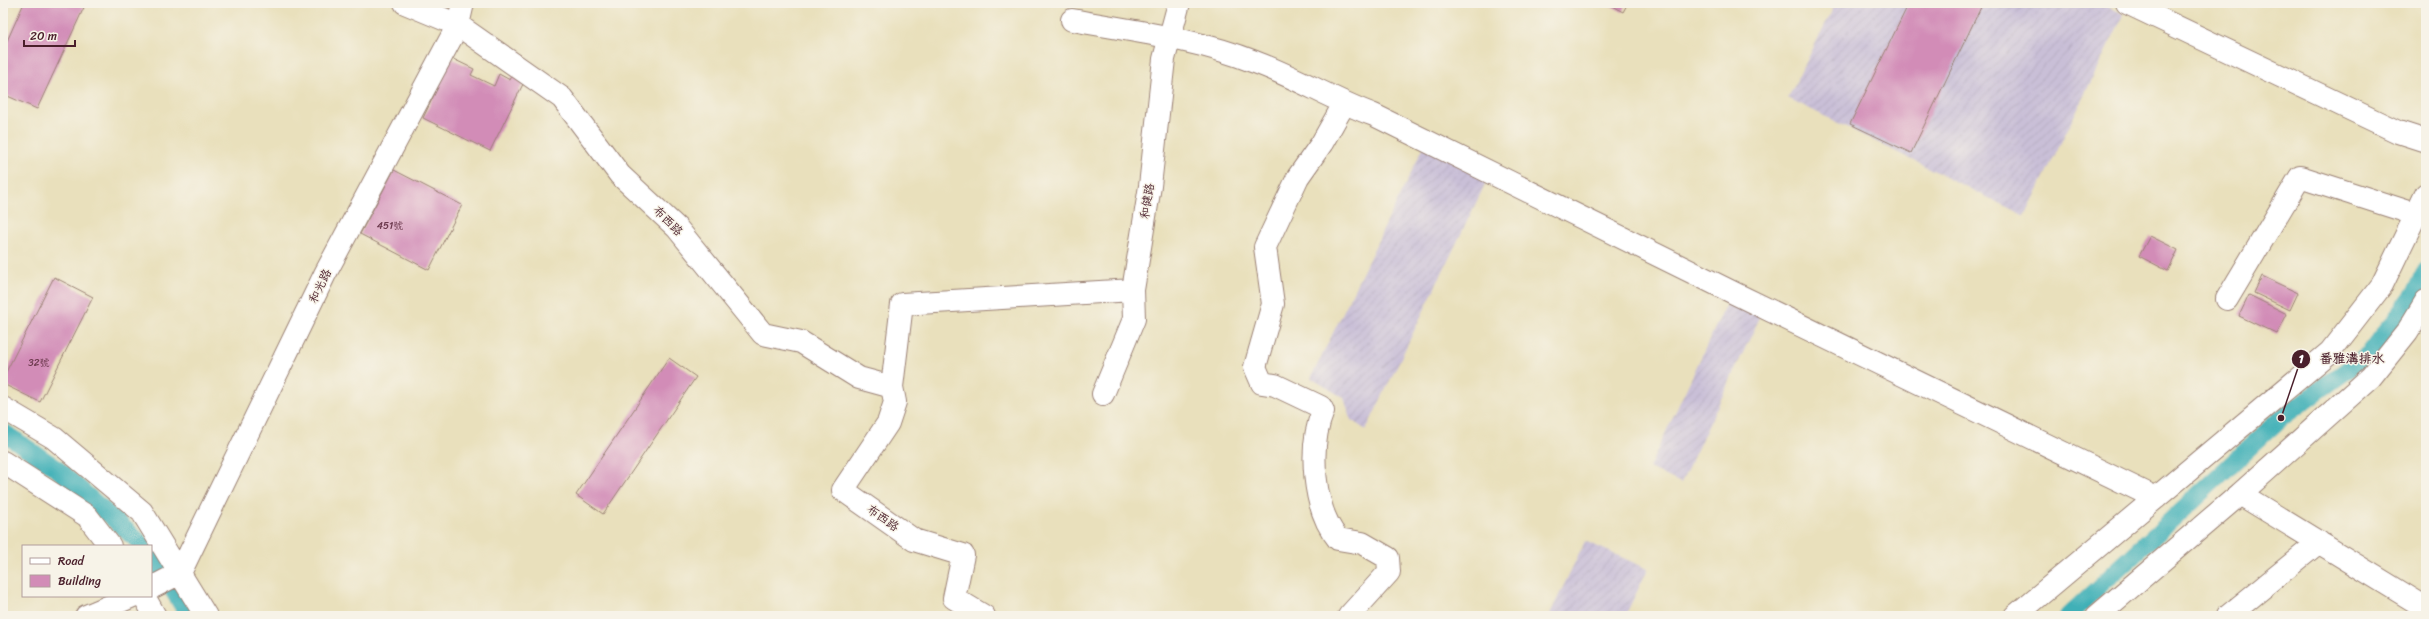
<svg xmlns="http://www.w3.org/2000/svg" width="2429" height="619" viewBox="0 0 2429 619" font-family="Sriracha,'LXGW WenKai TC',sans-serif">
	<style>
		.industrial { fill: url(#industrial-furrows) }
		.lines { fill: none; stroke-linecap: round; stroke-linejoin: round }
		.canal { stroke: #3fb0b7; stroke-width: 18 }
		.building { fill: #d28cb7 }
		.minor-casing { stroke: #9a8074; stroke-width: 24 }
		.minor { stroke: #fff; stroke-width: 22 }
		.labels { text-anchor: middle; dominant-baseline: central; stroke-width: 3; stroke-linejoin: round; paint-order: stroke }
		.number-label { font-size: 10px; fill: #6c3a4e }
		.street-label { font-size: 12px; fill: #4a1f2b; stroke: #f7f3e8 }
		.leader { fill: none; stroke: #4a1f2b; stroke-width: 1.5 }
		.callout-dot { fill: #4a1f2b; stroke: #f7f3e8; stroke-width: 1.5 }
		.mark-label { font-size: 12px; text-anchor: middle; font-weight: bold; fill: #fff }
		.callout-label { font-size: 13px; text-anchor: middle; font-weight: bold; fill: #4a1f2b; stroke: #f7f3e8; stroke-width: 3; stroke-linejoin: round; paint-order: stroke }
	</style>
	<defs>
		<pattern id="industrial-furrows" width="10" height="10" patternUnits="userSpaceOnUse"><rect width="10" height="10" fill="#c9bfd7"/><path d="M-1 1l2-2M0 10L10 0M9 11l2-2" fill="none" stroke="#aea4b9"/></pattern>
	</defs>
	<rect width="100%" height="100%" fill="#f7f3e8"/>
	<filter id="ink" filterUnits="userSpaceOnUse"><feTurbulence type="fractalNoise" baseFrequency=".025" numOctaves="2"/><feDisplacementMap in="SourceGraphic" scale="8" xChannelSelector="R" yChannelSelector="G"/><feConvolveMatrix kernelMatrix="1 2 1 2 8 2 1 2 1" color-interpolation-filters="sRGB"/></filter>
	<filter id="wash" filterUnits="userSpaceOnUse"><feTurbulence type="fractalNoise" baseFrequency=".012" numOctaves="4" result="noise"/><feDisplacementMap in="SourceGraphic" scale="16" xChannelSelector="R" yChannelSelector="G"/><feGaussianBlur stdDeviation="0.9" result="paint"/><feColorMatrix in="noise" values="0 0 0 0 0 0 0 0 0 0 0 0 0 0 0 0 0 1.4 0 .05"/><feComposite in="paint" operator="in"/></filter>
	<g filter="url(#wash)">
		<rect width="100%" height="100%" fill="#e9e0bc"/>
		<!-- industrial -->
		<path class="industrial" d="M1836 3H2100L2124 14 2025 216 1788 98Z
			M1424 146 1488 178 1366 430 1351 420 1344 398 1311 378Z
			M1728 300 1761 315 1681 483 1649 468Z
			M1585 541 1648 569 1625 616H1549Z"/>
		<g class="lines">
			<!-- canal -->
			<path class="canal" d="M3 432 56 468 144 546
				M151 554 189 616
				M2068 616 2281 418 2369 354 2416 292 2426 270"/>
		</g>
		<g id="blocks">
			<!-- building -->
			<path class="building" d="M24 3H86L37 109 3 94V50Z
				M1606 3H1628L1623 12Z
				M1909 3H1983L1911 153 1850 124Z
				M447 56 474 69 471 75 494 86 499 74 510 80 513 74 525 80 490 151 423 118 438 87 433 85Z
				M394 170 462 205 429 270 360 234Z
				M2150 236 2178 250 2168 271 2139 256Z
				M2262 276 2298 293 2290 310 2254 293Z
				M54 277 93 297 40 402 3 384V378Z
				M2249 295 2287 314 2277 334 2239 316Z
				M669 358 696 377 603 514 576 495Z"/>
		</g>
	</g>
	<g filter="url(#ink)">
		<use href="#blocks" fill-opacity="0" stroke="#9a8074" stroke-width="1"/>
		<g class="lines">
			<defs>
				<path id="minor" d="M405 3 458 25 562 98 620 175 677 228 763 334 801 342 859 378 892 387 902 304 1133 290
					M2127 3 2398 132 2426 141
					M1072 20C1133 31 1197 39 1255 62 1296 77 1333 100 1374 115L1734 293 2156 498
					M1344 104 1322 143 1298 177 1265 247 1273 304 1255 367 1262 383 1275 385 1321 407 1323 411C1308 447 1313 509 1338 539L1362 543 1388 558 1389 572 1349 616
					M2227 299 2300 177 2418 215
					M892 387 895 402 888 423 843 490 914 540 963 555 954 598 984 616
					M1103 394 1134 319 1133 290 1150 186 1164 59 1179 3
					M3 408 54 438 142 512 206 616
					M3 462 87 516 110 546
					M2240 494 2426 608
					M151 588 180 573 325 274 458 25 463 3
					M144 596 155 616
					M86 616 133 596
					M2015 616 2330 352 2382 285 2426 194
					M2097 616 2240 494 2371 377 2407 332 2426 301
					M2228 616 2319 542"/>
			</defs>
			<!-- minor casing -->
			<use href="#minor" class="minor-casing"/>
			<!-- minor -->
			<use href="#minor" class="minor"/>
		</g>
	</g>
	<g class="labels">
		<!-- number labels -->
		<g class="number-label">
			<text x="390" y="226">451號</text>
			<text x="39" y="363">32號</text>
		</g>
		<!-- street labels -->
		<g class="street-label">
			<text transform="translate(1147 201) rotate(-81)">和健路</text>
			<text transform="translate(668 221) rotate(45)">布西路</text>
			<text transform="translate(320 286) rotate(-64)">和光路</text>
			<text transform="translate(883 518) rotate(35)">布西路</text>
		</g>
	</g>
	<!-- callouts -->
	<path class="leader" d="M2281 418L2301 359"/>
	<g class="callout-dot">
		<circle cx="2281" cy="418" r="4"/>
		<circle cx="2301" cy="359" r="10"/>
	</g>
	<g class="mark-label">
		<text x="2301" y="363">1</text>
	</g>
	<g class="callout-label">
		<text x="2352" y="363">番雅溝排水</text>
	</g>
	<!-- margin -->
	<rect width="2429" height="619" fill="none" stroke="#f7f3e8" stroke-width="16"/>
	<!-- legend -->
	<rect x="22" y="545" width="130" height="52" fill="#f7f3e8" stroke="#b29e9c"/>
	<rect x="30" y="558" width="20" height="6" fill="#ffffff" stroke="#b29e9c"/>
	<text x="58" y="565" font-size="12" fill="#4a1f2b">Road</text>
	<rect x="30" y="575" width="20" height="12" fill="#d28cb7" stroke="#b29e9c"/>
	<text x="58" y="585" font-size="12" fill="#4a1f2b">Building</text>
	<!-- scale -->
	<path d="M24 40v6h51v-6" fill="none" stroke="#4a1f2b" stroke-width="2"/>
	<text x="30" y="40" font-size="12" fill="#4a1f2b" stroke="#f7f3e8" stroke-width="3" paint-order="stroke">20 m</text>
</svg>
